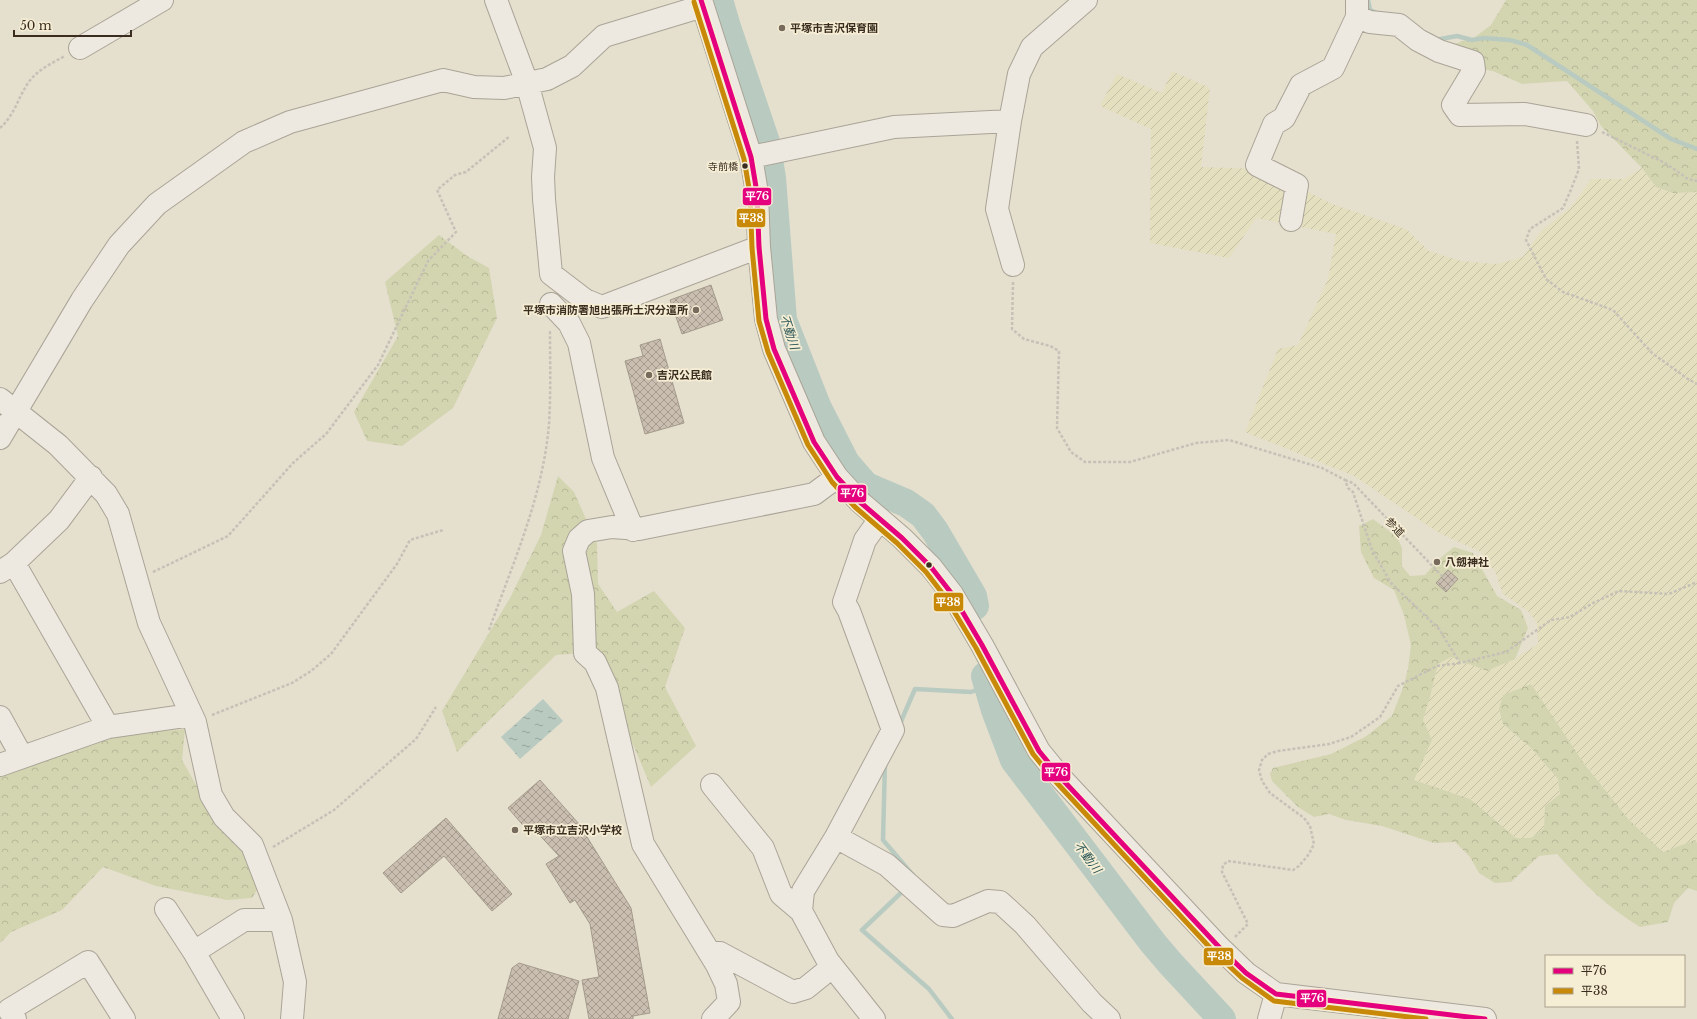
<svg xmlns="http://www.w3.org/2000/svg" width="1697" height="1019" viewBox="0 0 1697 1019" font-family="'Libre Baskerville','Noto Sans JP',serif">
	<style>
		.farmland { fill: url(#farmland-furrows) }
		.forest { fill: url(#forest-crowns) }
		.water { fill: url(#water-ripples) }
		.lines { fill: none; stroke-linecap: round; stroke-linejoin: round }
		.stream { stroke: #b9cbc1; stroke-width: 4.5 }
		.river { stroke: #b9cbc1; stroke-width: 28 }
		.building { fill: url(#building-cross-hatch); stroke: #a59b8d }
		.minor-casing { stroke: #aaa497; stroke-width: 24 }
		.path { stroke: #c6c1b7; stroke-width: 2.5; stroke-dasharray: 3 2; stroke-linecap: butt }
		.minor { stroke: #ede9e0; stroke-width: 22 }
		.bus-1-casing { stroke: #f6eed4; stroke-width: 8 }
		.bus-2-casing { stroke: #f6eed4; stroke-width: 8 }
		.bus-1 { stroke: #e5007d; stroke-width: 5 }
		.bus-2 { stroke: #c88808; stroke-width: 5 }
		.poi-dot { fill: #766b5c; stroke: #f6eed4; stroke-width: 1.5 }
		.bus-dot { fill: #3a2d1f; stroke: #f6eed4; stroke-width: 1.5 }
		.labels { text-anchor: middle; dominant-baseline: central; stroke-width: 3.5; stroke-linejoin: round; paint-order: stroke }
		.bus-label { font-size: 10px; fill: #3a2d1f; stroke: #f6eed4; text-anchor: end }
		.poi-label { font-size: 11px; font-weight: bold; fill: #3a2d1f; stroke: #f6eed4; text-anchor: start }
		.street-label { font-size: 11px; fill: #3a2d1f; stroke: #f6eed4 }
		.water-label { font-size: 12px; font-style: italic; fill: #2e5959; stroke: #f6eed4 }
		.line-badge { stroke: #f6eed4; stroke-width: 1.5 }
		.badge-label { font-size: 11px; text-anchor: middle; font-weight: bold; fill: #fff }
	</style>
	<defs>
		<pattern id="farmland-furrows" width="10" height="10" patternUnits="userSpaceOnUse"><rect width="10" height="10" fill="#e4dfbf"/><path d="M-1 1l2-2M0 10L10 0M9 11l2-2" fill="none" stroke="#c4c0a4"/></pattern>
		<pattern id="forest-crowns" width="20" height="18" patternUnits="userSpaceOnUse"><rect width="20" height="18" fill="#d3d5b0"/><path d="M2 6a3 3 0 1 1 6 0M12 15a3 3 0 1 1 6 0" fill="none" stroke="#b6b797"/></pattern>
		<pattern id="water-ripples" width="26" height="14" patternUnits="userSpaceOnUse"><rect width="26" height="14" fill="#b9cbc1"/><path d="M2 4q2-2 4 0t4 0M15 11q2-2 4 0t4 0" fill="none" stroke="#97a59c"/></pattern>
		<pattern id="building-cross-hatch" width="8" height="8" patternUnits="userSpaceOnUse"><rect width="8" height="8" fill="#c9beaf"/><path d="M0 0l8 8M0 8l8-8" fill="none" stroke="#a49b8e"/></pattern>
	</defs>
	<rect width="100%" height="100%" fill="#e5dfce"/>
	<!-- farmland -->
	<path class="farmland" d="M1172 71 1210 88 1201 167 1263 169 1332 204 1406 229 1429 251 1461 261 1496 264 1523 257 1541 231 1572 206 1591 179H1624L1642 168 1656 187 1673 193 1697 192V843L1695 840 1663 852 1629 820 1585 765 1503 724 1532 749 1558 779 1560 794 1545 806 1544 828 1531 838H1516L1470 799 1414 780 1432 740 1423 720 1430 697 1438 664 1451 657 1487 671 1515 659 1538 644 1537 623 1529 612 1503 594 1495 572 1481 552 1439 533 1354 476 1245 432 1278 349 1298 345 1328 279 1336 234 1256 218 1229 258 1150 243 1151 129 1100 106 1117 74 1162 93Z"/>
	<!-- forest -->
	<path class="forest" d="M1506 0H1697V192L1673 193 1656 187 1642 168 1601 126 1593 111 1567 81 1522 84 1493 71 1454 64 1448 46 1475 37 1491 25Z
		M439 235 467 256 489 268 497 318 453 408 402 446 367 441 354 412 398 336 385 282Z
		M558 476 574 492 597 544 598 584 617 612 654 591 685 628 665 687 696 746 651 787 594 652 556 655 457 752 442 711 510 598 541 535Z
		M1373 519 1397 537 1402 548V566L1410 576 1425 575 1439 559 1454 547 1473 553 1497 596 1521 610 1528 628 1515 659 1487 671 1451 657 1438 664 1430 697 1423 720 1432 740 1414 780 1470 799 1516 838H1531L1544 828 1545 806 1560 794 1558 779 1532 749 1503 724 1499 709 1503 695 1531 684 1585 765 1629 820 1663 852 1695 840 1697 843V891L1688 888 1674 903 1668 922 1640 927C1607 907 1583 883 1557 854L1539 856 1511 882 1495 883 1479 873 1470 857 1455 842 1434 843 1382 826 1346 820 1329 814 1314 817 1298 807 1272 781 1270 774 1273 768 1331 754 1365 737 1392 716 1403 688 1408 669 1411 645 1404 615 1394 590 1374 578 1361 552 1359 526Z
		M185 729 182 760 200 792 236 841 260 885 252 898 227 900 156 886 103 867 62 910 11 932 0 943V774L106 736Z"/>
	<!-- water -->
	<path class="water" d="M543 699 563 721 520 759 501 737Z"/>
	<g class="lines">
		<!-- stream -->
		<path class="stream" d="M1368 0 1370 10 1379 14
			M1435 40 1457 36 1472 40 1484 38 1510 40 1527 45 1671 139 1697 149
			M899 726 915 689 971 692 987 686
			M885 762 883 840 912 874
			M905 889 862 930 929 989 952 1019"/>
		<!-- river -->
		<path class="river" d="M719 0 727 27 766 142 772 178 783 320 817 406 846 463 866 486 906 503 923 515 935 531 973 596 975 606
			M985 676 995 710 1014 760 1153 943 1170 963 1222 1019"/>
	</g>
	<!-- building -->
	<path class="building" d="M711 285 723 320 682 334 670 300Z
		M660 339 684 423 645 434 625 361 643 356 640 345Z
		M1448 570 1458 579 1446 592 1436 583Z
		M540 780 579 824 631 908 650 1013 633 1016V1019H589L582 980 599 977 590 924 575 900 570 903 546 864 559 856 532 827 528 831 508 808Z
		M446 818 512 894 492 911 444 856 401 893 383 873Z
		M519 963 579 981 568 1019H498L512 968Z"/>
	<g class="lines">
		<defs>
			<path id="minor" d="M496 0 527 83 545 148 543 177 544 199 551 274 585 300 602 307 759 247
				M701 0 751 157 757 193 759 247 766 319 774 349 814 442 837 477 860 502 902 538 931 567 952 594 982 645 1039 751 1061 778 1219 947 1246 973 1276 994 1485 1019
				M1357 17 1370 22 1399 25 1418 40 1439 51 1473 62 1474 70 1453 105 1460 115 1525 114 1586 125
				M80 48 162 0
				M751 157 894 127 1010 121
				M1291 220 1297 185 1257 165 1274 124 1284 118 1301 85 1333 68 1357 17V0
				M1013 265 997 209 1010 121 1019 74 1032 47 1086 0
				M551 304 569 323 579 343 603 458 633 530
				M0 399 58 445 106 494 118 514 149 623 195 722 211 795 224 817 252 845 281 920 295 982 292 1019
				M0 438 82 300 119 245 157 204 244 142 290 122 443 80 474 87 504 88 547 79 572 66 604 36 703 6
				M14 563 108 727
				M0 572 14 563 59 520 91 477
				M0 717 22 757
				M0 765 108 727 191 715
				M712 785 763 848 781 894 801 911
				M836 837 887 865 943 915 953 916 988 901 1000 902 1025 925 1092 1003 1109 1019
				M166 909 194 952
				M710 953H720L793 992 806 988 832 967
				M15 1019 9 1010 88 962 124 1019
				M233 1019 194 952 244 920H281
				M713 1019 729 1002 726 984 717 965 643 844 607 688 595 662 585 653 583 594 574 551 579 539 588 531 612 527 639 529 814 494 837 477
				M874 1019 828 961 801 911 803 891 836 837 893 730 849 611 844 602 865 540 880 519
				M1269 1019 1276 994"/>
		</defs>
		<!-- minor casing -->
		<use href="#minor" class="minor-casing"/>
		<!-- path -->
		<path class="path" d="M0 128C14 116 18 98 28 83 37 70 52 63 65 56
			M1602 132 1665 163 1688 179 1697 181
			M1577 141 1579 169 1570 192 1563 208 1530 229 1526 240 1546 279 1563 292 1613 310 1652 353 1688 379 1697 384
			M1013 282 1012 329 1024 339 1050 346 1059 351 1057 428 1071 452 1085 462H1130L1196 443 1229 440 1322 468 1345 480 1348 488 1353 492 1372 550 1391 583 1439 629 1460 663 1506 652 1551 620 1570 617 1593 603 1619 591 1669 594 1697 582
			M1345 480 1353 483 1442 576
			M153 572 228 536 293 463 326 434 378 365 428 261 456 232 437 190 455 175 466 172 510 136
			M489 630C513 563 543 496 549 424 551 393 550 361 550 330
			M212 715 292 683 311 671 331 654 397 564 410 540 443 530
			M273 847 334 810 416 739 436 707
			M1235 937 1248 924 1222 872 1223 865 1228 861 1293 870 1299 866 1309 854 1314 844 1310 826 1304 818 1270 793 1262 781 1259 770 1262 760 1268 754 1278 751 1329 744 1351 737 1380 717 1398 686 1437 666 1460 663"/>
		<!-- minor -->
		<use href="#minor" class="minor"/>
		<defs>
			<path id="bus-1" d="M701 0 751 157 757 193 759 247 766 319 774 349 814 442 837 477 860 502 902 538 931 567 952 594 982 645 1039 751 1061 778 1219 947 1246 973 1276 994 1485 1019"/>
			<path id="bus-2" d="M694 2 744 159 750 194 752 248 759 321 768 352 808 445 832 482 855 507 897 543 926 572 946 598 976 648 1033 754 1056 782 1214 952 1242 978 1274 1001 1426 1019"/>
		</defs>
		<!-- bus-1 casing -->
		<use href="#bus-1" class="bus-1-casing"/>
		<!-- bus-2 casing -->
		<use href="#bus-2" class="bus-2-casing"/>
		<!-- bus-1 -->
		<use href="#bus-1" class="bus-1"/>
		<!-- bus-2 -->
		<use href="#bus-2" class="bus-2"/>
	</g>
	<!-- markers -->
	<g class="poi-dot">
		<circle cx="782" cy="28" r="4"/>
		<circle cx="696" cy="310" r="4"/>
		<circle cx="649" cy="375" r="4"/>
		<circle cx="1437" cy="562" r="4"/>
		<circle cx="515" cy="830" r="4"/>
	</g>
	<g class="bus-dot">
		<circle cx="745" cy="166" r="3.5"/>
		<circle cx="929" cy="565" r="3.5"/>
	</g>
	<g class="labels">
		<!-- bus labels -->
		<g class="bus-label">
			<text x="738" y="166">寺前橋</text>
		</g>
		<!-- poi labels -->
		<g class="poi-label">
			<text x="790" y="28">平塚市吉沢保育園</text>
			<text x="688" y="310" text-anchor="end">平塚市消防署旭出張所土沢分遣所</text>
			<text x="657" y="375">吉沢公民館</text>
			<text x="1445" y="562">八劔神社</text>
			<text x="523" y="830">平塚市立吉沢小学校</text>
		</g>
		<!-- street labels -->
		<g class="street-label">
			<text transform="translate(1395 527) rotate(47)">参道</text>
		</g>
		<!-- water labels -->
		<g class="water-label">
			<text transform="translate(790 332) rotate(72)">不動川</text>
			<text transform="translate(1088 857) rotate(53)">不動川</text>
		</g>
	</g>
	<g class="line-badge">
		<rect x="742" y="187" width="30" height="19" rx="4" fill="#e5007d"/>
		<rect x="736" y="208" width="30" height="20" rx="4" fill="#c88808"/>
		<rect x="837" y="484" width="30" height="19" rx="4" fill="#e5007d"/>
		<rect x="933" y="592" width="31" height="20" rx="4" fill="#c88808"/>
		<rect x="1041" y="762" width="30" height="20" rx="4" fill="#e5007d"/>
		<rect x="1203" y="947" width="31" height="19" rx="4" fill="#c88808"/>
		<rect x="1296" y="989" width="31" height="19" rx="4" fill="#e5007d"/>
	</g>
	<g class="badge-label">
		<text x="757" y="200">平76</text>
		<text x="751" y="222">平38</text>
		<text x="852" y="497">平76</text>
		<text x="948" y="606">平38</text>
		<text x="1056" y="776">平76</text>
		<text x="1219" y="960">平38</text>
		<text x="1312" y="1002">平76</text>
	</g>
	<!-- legend -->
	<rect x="1545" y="955" width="140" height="52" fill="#f6eed4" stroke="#aba18c"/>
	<rect x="1553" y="968" width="20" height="6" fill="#e5007d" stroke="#aba18c"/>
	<text x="1581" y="975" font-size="12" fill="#3a2d1f">平76</text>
	<rect x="1553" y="988" width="20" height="6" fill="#c88808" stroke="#aba18c"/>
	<text x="1581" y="995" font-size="12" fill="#3a2d1f">平38</text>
	<!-- scale -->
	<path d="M14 30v6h117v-6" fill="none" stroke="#3a2d1f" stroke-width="2"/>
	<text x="20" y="30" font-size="12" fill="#3a2d1f" stroke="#f6eed4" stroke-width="3" paint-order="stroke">50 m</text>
</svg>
